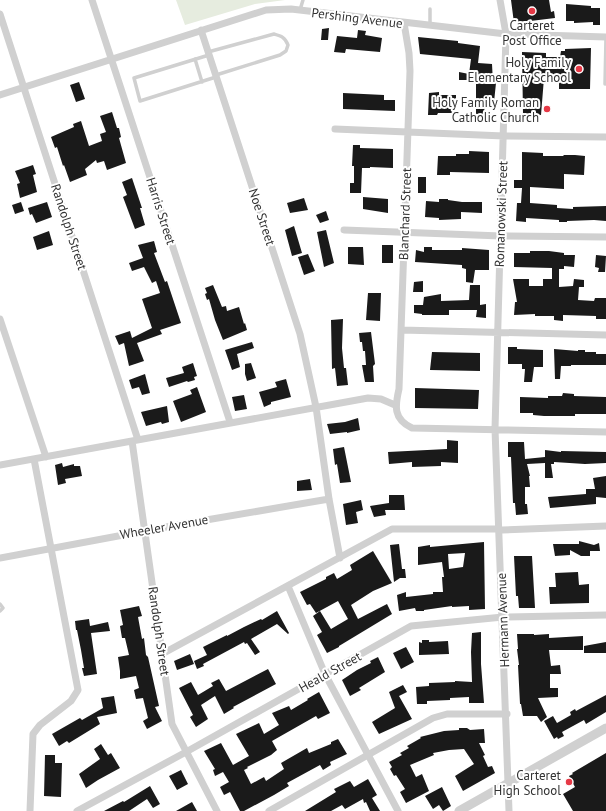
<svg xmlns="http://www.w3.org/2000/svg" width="606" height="811" viewBox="0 0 606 811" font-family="'PT Sans',sans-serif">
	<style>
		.green { fill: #e6ecdf }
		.building { fill: #1a1a1a; fill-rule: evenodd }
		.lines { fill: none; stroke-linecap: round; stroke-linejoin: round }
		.service { stroke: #d0d0d0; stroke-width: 3.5 }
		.minor { stroke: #d0d0d0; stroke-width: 7 }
		.tertiary { stroke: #d0d0d0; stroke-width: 9 }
		.poi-dot { fill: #e63946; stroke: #fff; stroke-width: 1.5 }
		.labels { text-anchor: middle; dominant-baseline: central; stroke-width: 4; stroke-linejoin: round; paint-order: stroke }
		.street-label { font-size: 13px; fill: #333; stroke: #fff }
		.poi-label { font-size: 13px; fill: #333; stroke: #fff; text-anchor: end }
	</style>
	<rect width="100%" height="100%" fill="#fff"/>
	<!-- green -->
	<path class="green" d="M176 0H285L255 4 185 25Z"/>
	<!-- building -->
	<path class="building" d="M511 0H549L551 12 554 11 555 18 514 23Z
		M566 4 591 6V8H600V25H593V22L574 23V21H566Z
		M329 28 328 40H321L322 29Z
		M358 30 366 31 365 35 382 38 380 52 346 49 345 53 334 52 337 36 357 38Z
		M418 37 458 41V43L480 46 478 63 492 64 493 83H496L494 102H485L484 114H476V80H459V72L469 74 471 59 420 54Z
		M591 48 590 89H559V79L544 78 541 115 523 114 522 52 546 53V57H560L561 51H565V49Z
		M79 82 85 99 76 102 70 85Z
		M439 92V95H456V113H438L437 115H428L429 93Z
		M343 93 384 95V100H395V111L343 109Z
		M112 112 117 128H119L121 137 119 138 126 163 107 170 104 161 97 163 96 160 85 169 87 175 70 182 64 165 63 166 57 147 55 148 51 137 74 127 73 124 81 121 89 146 102 141 100 134 106 132 100 116Z
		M353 145H360V148L393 149V168L370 167V168H362L361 193H350V183H354V166H352Z
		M469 151 489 152V173L450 172V175H437L438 156H456V154H469Z
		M522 152 543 153V156H563L564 155H575L585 156 584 175 564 174V189L530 187V203L557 205V208L573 209V207L606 206V221L594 220 567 221V222H559V220L526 218V222L516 221 517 203H521L522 188H514V180H522Z
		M33 165 36 174 33 175 37 192 20 198 17 184 20 183 15 171Z
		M418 177H426V193H418Z
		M132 178 142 208H140L145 225 135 229 123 197 127 195 122 182Z
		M363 197 388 199V213L363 209Z
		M304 198 308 210 290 213 287 203Z
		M439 199H448V200L462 202H482V213L461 212V219L439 220V218L425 217 426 201 439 202Z
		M21 202 24 211 15 214 12 205Z
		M47 202 52 217 36 223 32 214 30 215 28 208Z
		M326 211 329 220 320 223 316 215Z
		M294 226 302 253 292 256 285 230Z
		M326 230 334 263 324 267 317 232Z
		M49 231 53 245 37 250 33 237Z
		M154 241 157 252 154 253 165 282 167 281 181 323 160 330 162 334 137 343 144 361 129 366 124 343 119 345 115 336 130 331 132 338 152 328 142 299 160 293 156 281 152 283 144 267 132 271 129 263 143 258 138 245Z
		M382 245H393V263H382Z
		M348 247H363L364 265 348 264Z
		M424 247H432V250H462V248L489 250V270H475L473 283 466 282V269L462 268V265L415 262 416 250 424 252Z
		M530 251H549L564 253V255H575L574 267 564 266V269H559V287L573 286 574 279 584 280V287H579L578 300 594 301 595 298H606V319H596V316L563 315V321L554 320V316H535V314L514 315 515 302H517L513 279H529V286H543V279H552V268L514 267V253H530Z
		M308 254 315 271 304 275 298 257Z
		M596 255 606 256 605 272H598L599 268 595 267Z
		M423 281V292H413L414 282Z
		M213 285 222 307 226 306 227 311 239 307 244 324 245 323 247 330 223 340 215 320 209 299 207 300 205 294 207 293 205 288Z
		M470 285H480V305L486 304V318L476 317 477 310H449V315H422V314L414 313V305H423L424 297 441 294V301L469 300Z
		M368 293H381L380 321 366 320Z
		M343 319 342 348 344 368H346L348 385 337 386 335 368 332 369 331 320Z
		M371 332 375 364 373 366 374 382H365L362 365H366L365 351H363L362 342H360L359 333Z
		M252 342 254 348 237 354 240 367 232 370 225 350Z
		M508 347H517V349L543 350V367H534L532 382H524L525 369H522V364H508Z
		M554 349 578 351V350H585V352H596V354H606V365H571V366H561L560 379H555Z
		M432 352 480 353V371L430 370Z
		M193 363 197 376 194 377 195 380 188 382 187 381 169 387 166 378 184 373 182 367Z
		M251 363 256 378 247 381 245 374V364Z
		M145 374 150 393 142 395 139 387 132 389 129 380Z
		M286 379 291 397 271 402V404L264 407 259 392 277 387 275 382Z
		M197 387 206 412 181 422 173 401 192 394 190 390Z
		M415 388 479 390 478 409 415 408Z
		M563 393 574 394V396L606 397V414H575V416H544L533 415V413H520V397L548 398V396H562Z
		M244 395 247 409 235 411 232 397Z
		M167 406 169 422 162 424 161 422 146 426 141 412Z
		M358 418 360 430 347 433V432L330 434 327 424 345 422Z
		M447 440 458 441V463L441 462V466L412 467V462L389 464 388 452 447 449Z
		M508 442H524L525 459 545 457V450L561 452V451L606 452V463L585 464 554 462V464H551L553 478H545V463L527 464 530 476H529L530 487H525V504H527L528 514 516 515 515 503H513L511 457H508Z
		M344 447 351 482 340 483 337 464 335 465 333 449Z
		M62 463 63 467 74 464V466H80L82 476 65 479 66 483 58 485 55 465Z
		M606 476V498L596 497V504L550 508 548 497 586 494V489H595L593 478Z
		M310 479 312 490 297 491V481Z
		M389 495H404L405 510H385L386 515 374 517 370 506 389 503Z
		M361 500 363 510 356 512 358 523 346 525 343 504Z
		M579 541 594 545 599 543 600 551H590V556H581L570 550V555L555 556 553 544H579Z
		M484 542 485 609 469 610V606L452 607V606L424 610V611H416L415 608 399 611 397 595 406 592V597L433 594V592H443L442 577H444L442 562 418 565V547L430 545V547ZM465 553 463 567 449 569 448 554Z
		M399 544 402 569H405L406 578H400L394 582 390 545Z
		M373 551 392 583 373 591 351 605 358 619 387 604 392 614 339 646V647L327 653 317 635 322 632 313 616 320 611 331 629 348 619 338 601 316 613 310 604 307 605 300 592 326 579V577L334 573 337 579 352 570 350 565Z
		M514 556H532L535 608H519L518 596H516Z
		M578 572 579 585 589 584V603L550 604 549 587H556L555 573Z
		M139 606 142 616 138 617 142 639 144 638 146 655 148 657 159 706 155 707 162 721 147 729 143 721 148 718 143 698 136 699 134 690 139 688 136 676 120 679V671L118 657 129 655 125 638H122L120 626 123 625 120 610Z
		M277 611 289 633 288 634 277 624 251 639 260 652 255 655 247 643 245 644 244 642 203 664 204 666 197 669 194 661 207 655 203 647 227 635V636L244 627 261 619 262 620Z
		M89 619 90 626 108 622 110 631 91 633 97 674 84 676 82 668H84L81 650 77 630H76L75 621Z
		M481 632V664L484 703H469V697L450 698V700L427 701V704H417L416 687 429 686V683L455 682V681L472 682 471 652 472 633Z
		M517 634H534V635L549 634V638L583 636V650H549L551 666 560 665 561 674H550V688H558V697L538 698 547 717 541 722 537 716H523L521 704H520L518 665H519L517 649H518Z
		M422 640H429V642L448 641 449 654 419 655V642L422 643Z
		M606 642V653H584V646Z
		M406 647 414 662 401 669 393 653Z
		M190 654 194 664 177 670 174 661Z
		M378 657 385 672 359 688 361 690 350 696 342 680 357 670 371 663 370 661Z
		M268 669 276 684 233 707 234 708 224 714 215 696 201 705 208 719 196 727 190 717 193 715 179 688 191 682 198 695 213 686 211 683 219 679 226 691Z
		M403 685 407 692 399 696 412 719 379 734 372 722 395 708 389 692Z
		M319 692 330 713 318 719 316 716 272 741 277 750 271 755 247 767 248 768 244 770 251 784 264 777 266 781 284 769 281 763 307 748 309 753 331 744V742L338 739 347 754 330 762 331 765 323 770 320 765 287 783 289 786 274 795 244 811H240L230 792 224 795 220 787 229 782 223 772 215 776 213 770 215 769 204 751 221 743 233 765 249 756 236 734 259 723 264 734 279 725 272 713 289 706 291 710 308 700 307 699Z
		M606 695V712L586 724 584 720 562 732 564 736 558 739 557 737 554 739 544 721 553 716 557 723 571 715 570 712 575 709 576 711Z
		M114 696 117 713 97 717 100 724 69 743 67 741 59 746 52 734 80 718 82 720 103 708 101 698Z
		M459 728H467L470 730 484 729 485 743H479L485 755 483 756 488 767 492 766 495 773 463 791 455 776 474 764 464 749 449 750 433 753 434 755 410 765 416 777 422 774 429 791 406 803 400 792 405 789 396 775 394 776 390 769 392 767 389 762 402 755 400 753 409 748 407 746 421 738 420 737 444 731 459 730Z
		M101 744 108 755 111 753 120 768 98 780 86 788 79 774 100 759 94 749Z
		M606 753V811H573L563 794 575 787 569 776 573 774 572 773Z
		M45 755H55V763H62L61 797 44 796Z
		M181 770 188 784 177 790 169 776Z
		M368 779 377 795 372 798 380 811H370L366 802 364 803 363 799 345 809 342 805 331 811H305L336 792 334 789 350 781 354 787Z
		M150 786 160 804 153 808 147 799 129 811H104L123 801 124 802Z
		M442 787 451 806 443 811 439 805 433 809 425 796Z
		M192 802 197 811H176Z"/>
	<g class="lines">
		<!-- service -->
		<path class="service" d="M430 9V25
			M300 10 303 0
			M208 52 274 34C281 36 285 37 288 45L286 51 280 55 216 75
			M209 55 134 78 140 101 216 77
			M195 59 202 82
			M605 84 606 37
			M0 604 3 608 0 611"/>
		<!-- minor -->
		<path class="minor" d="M92 0 230 422
			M500 0 506 34 495 429 509 811
			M0 14 138 440
			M404 23 409 53 410 71 399 389C395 406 393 419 412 428L606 432
			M201 30 300 334 316 407 329 499 340 558
			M0 95 266 10 291 9 506 34 606 37
			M335 129 504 136 606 137
			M344 230 501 236 606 237
			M0 319 46 457
			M401 330 606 335
			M132 441 172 724 217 811
			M0 465 368 398 381 399 395 405
			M0 558 177 525 329 499
			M288 586 325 674 398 811
			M162 654 392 529H499L502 530 606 526
			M30 811 33 734 40 725 71 701 78 690 34 459
			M77 811 186 752 411 626 503 617 606 615
			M269 811 433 718 447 714H507"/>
		<!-- tertiary -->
		<path class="tertiary" d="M459 811 606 728"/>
	</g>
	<!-- markers -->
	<g class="poi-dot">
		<circle cx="532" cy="11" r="4"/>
		<circle cx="579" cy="69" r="4"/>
		<circle cx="547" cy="109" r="4"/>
		<circle cx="569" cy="782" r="4"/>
	</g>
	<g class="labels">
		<!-- street labels -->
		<g class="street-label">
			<text transform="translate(357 18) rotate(7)">Pershing Avenue</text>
			<text transform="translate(161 211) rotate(72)">Harris Street</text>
			<text transform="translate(405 214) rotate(-88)">Blanchard Street</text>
			<text transform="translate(501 214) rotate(-88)">Romanowski Street</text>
			<text transform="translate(262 217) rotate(72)">Noe Street</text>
			<text transform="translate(69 227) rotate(72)">Randolph Street</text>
			<text transform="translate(164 527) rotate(-10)">Wheeler Avenue</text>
			<text transform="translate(503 620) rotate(-92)">Hermann Avenue</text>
			<text transform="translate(159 631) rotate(82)">Randolph Street</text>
			<text transform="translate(330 672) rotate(-29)">Heald Street</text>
		</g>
		<!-- poi labels -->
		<g class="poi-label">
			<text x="532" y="25" text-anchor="middle">Carteret<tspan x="532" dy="15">Post Office</tspan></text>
			<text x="571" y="62">Holy Family<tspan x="571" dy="15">Elementary School</tspan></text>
			<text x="539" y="102">Holy Family Roman<tspan x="539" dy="15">Catholic Church</tspan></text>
			<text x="561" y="775">Carteret<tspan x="561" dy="15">High School</tspan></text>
		</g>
	</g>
</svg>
